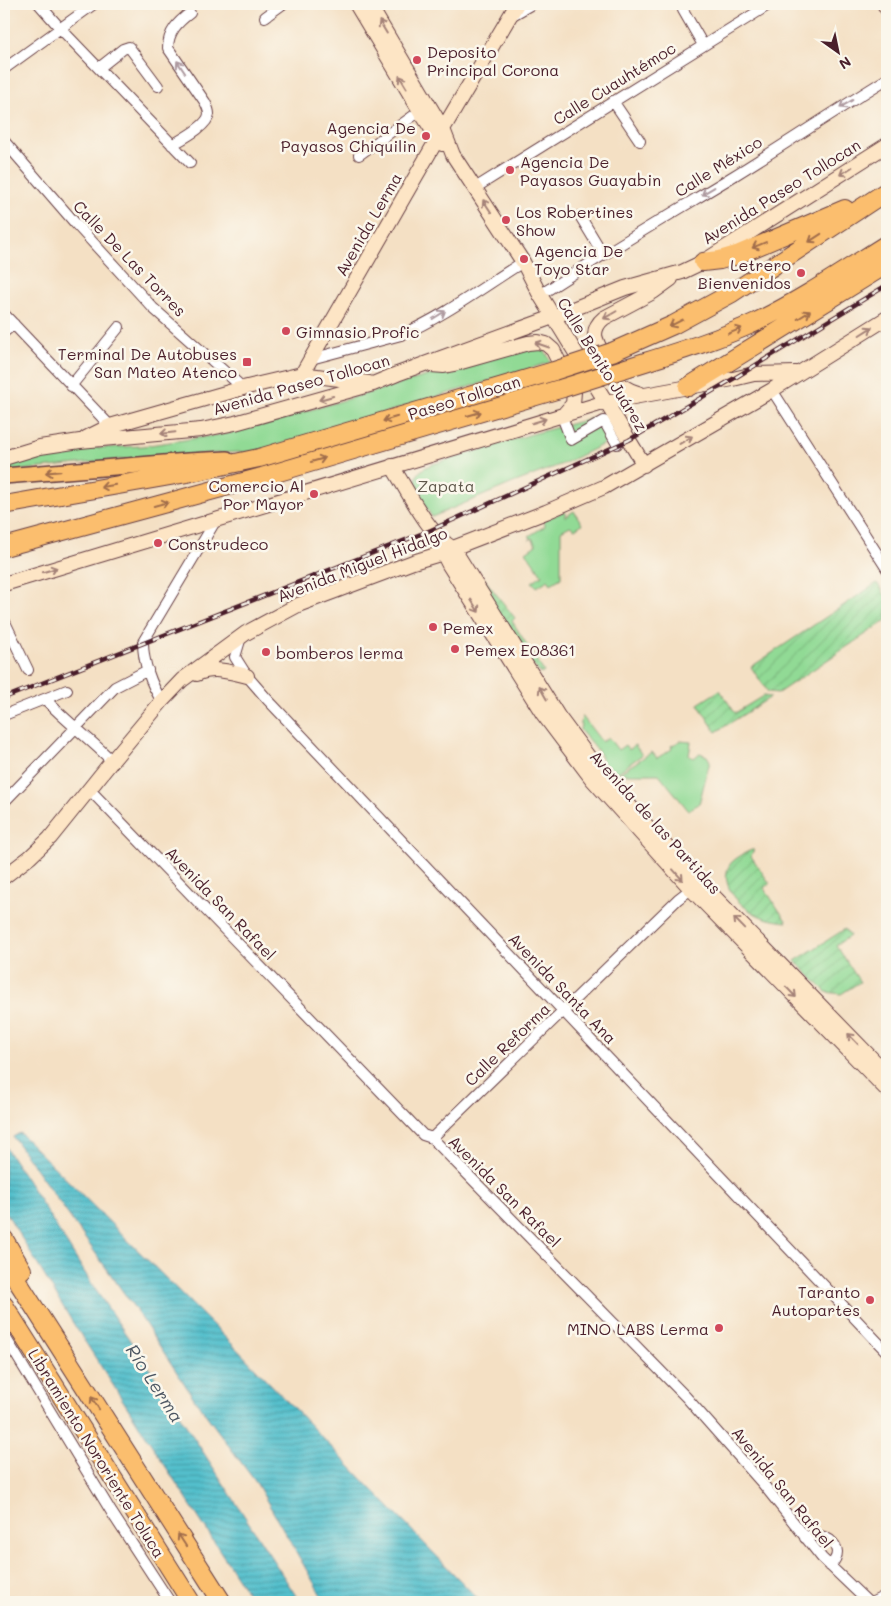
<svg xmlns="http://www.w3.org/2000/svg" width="891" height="1606" viewBox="0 0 891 1606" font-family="Mali,sans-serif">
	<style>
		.green { fill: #91da95; stroke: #6e7c60 }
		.garden { fill: url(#garden-furrows); stroke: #6e7c60 }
		.water { fill: url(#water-rules); stroke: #4e6f7c }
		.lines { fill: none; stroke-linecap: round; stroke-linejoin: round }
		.street-casing { stroke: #643c42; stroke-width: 12 }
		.secondary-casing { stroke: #643c42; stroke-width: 16 }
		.primary-casing { stroke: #643c42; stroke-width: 18 }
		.highway-casing { stroke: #643c42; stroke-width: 20 }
		.street { stroke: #fff; stroke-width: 10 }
		.secondary { stroke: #fde5c5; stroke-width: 14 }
		.primary { stroke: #fbbe6e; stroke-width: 15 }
		.highway { stroke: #fbbe6e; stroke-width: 18 }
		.rail-casing { stroke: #4a1f2b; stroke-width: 4.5 }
		.rail { stroke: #fbf7ec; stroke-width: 2.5; stroke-dasharray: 8; stroke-linecap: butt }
		.highway-bridge-casing { stroke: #643c42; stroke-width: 20; stroke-linecap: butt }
		.highway-bridge { stroke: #fbbe6e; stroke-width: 18 }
		.oneway { stroke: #a48278 }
		.oneway2 { stroke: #ae9aa0 }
		.oneway3 { stroke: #a26e4c }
		.poi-dot { fill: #d1495b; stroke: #fbf7ec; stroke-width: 2 }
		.labels { text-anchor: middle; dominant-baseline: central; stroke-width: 5; stroke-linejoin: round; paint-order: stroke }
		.poi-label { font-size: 16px; fill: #4a1f2b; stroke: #fbf7ec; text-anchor: start }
		.street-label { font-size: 16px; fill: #4a1f2b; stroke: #fbf7ec }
		.park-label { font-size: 16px; fill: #5f574b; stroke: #fbf7ec }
		.water-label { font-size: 18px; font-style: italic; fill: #4d5763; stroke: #fbf7ec }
	</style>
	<defs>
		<pattern id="garden-furrows" width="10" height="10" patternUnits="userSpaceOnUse" patternTransform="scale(1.25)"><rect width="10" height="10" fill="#91da95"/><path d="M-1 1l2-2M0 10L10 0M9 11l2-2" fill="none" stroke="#7fbb81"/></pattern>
		<pattern id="water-rules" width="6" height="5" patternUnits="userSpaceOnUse" patternTransform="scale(1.25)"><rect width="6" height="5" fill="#52bfcc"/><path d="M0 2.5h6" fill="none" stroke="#469ba6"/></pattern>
	</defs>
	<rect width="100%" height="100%" fill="#fbf7ec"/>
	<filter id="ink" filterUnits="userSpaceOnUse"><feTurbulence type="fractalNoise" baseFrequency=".02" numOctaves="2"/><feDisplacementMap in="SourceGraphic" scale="10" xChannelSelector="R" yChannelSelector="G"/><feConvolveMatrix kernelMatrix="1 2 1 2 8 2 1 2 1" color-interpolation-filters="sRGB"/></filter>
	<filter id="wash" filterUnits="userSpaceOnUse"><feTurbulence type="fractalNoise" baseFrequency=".0096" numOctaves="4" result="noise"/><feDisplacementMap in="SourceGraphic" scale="20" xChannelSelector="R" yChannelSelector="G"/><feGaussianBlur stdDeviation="1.12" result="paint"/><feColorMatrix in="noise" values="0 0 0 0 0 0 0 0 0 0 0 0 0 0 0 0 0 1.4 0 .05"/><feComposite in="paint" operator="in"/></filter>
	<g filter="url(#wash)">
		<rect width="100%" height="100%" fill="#f4e0c4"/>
		<!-- green -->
		<path class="green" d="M530 346 545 351 551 362 259 451 143 457 4 472V464L48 450 143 446 231 433Z
			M596 417 600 418 614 439 565 463 513 483 432 517C422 500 402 477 430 465L532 434Z
			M565 511V517L574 511 582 524 575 529 570 526 561 531V578L551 584 548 580 537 587 532 582 542 575 526 552 536 545 532 538 529 540 531 538 529 536 545 526 544 520Z
			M582 716 602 742 608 737 618 750 625 745 629 750 635 745 642 755 614 775 606 769 598 751 580 730Z
			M680 741 691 742 689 756 694 758 700 753 707 756 710 761 699 804 688 810 659 774H618L652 752 657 758 672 749 671 746Z"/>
		<!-- garden -->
		<path class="garden" d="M482 576 515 618 512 621 544 672 541 674 519 650 476 579Z
			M877 583 887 598V620L778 693 768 692 751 667Z
			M720 690 735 713 763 696 771 697 716 732 698 704Z
			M754 849 751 856 770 884 764 888 787 922C776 921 764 919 754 913 738 905 717 882 731 863 737 857 746 852 754 849Z
			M845 929 850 936 836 945 860 982 841 994 826 992 795 961Z"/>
		<!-- water -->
		<path class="water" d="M20 1133 230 1342 481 1602H325L257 1484 195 1400 138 1313 13 1137Z
			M4 1145 31 1186 95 1289 149 1368 300 1602H253L73 1323 4 1209Z"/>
	</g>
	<g filter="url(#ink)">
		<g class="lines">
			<defs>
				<path id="street" d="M39 4 60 28 190 163
					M683 10 703 45
					M511 16 532 4
					M265 17 283 4
					M99 68 123 49 129 47 158 86
					M4 69 94 4
					M613 101 640 141
					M4 141 75 223 153 308 243 388
					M172 145C182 139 208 126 209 114 209 110 207 106 205 102L168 48C168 32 178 22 190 13
					M359 155 420 111
					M475 188 770 4
					M580 216 603 254
					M540 295C601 255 664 218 727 180 781 147 833 112 887 79
					M4 314 115 431
					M4 332 14 324
					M311 359 401 335C443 317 483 287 523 262
					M71 386 119 327
					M772 390 887 569
					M561 414 571 440 604 421 617 444
					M4 620 28 670
					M241 637 235 657 247 676 267 699 887 1352
					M45 699C66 721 90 739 112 761
					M162 701C151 685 143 662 143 642L216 520
					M4 715 67 690
					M89 789 423 1135 432 1138 686 1397 763 1484 822 1558 868 1602
					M4 802 115 687 148 670
					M432 1138 678 899 691 889
					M4 1335 112 1513 170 1602
					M805 1538C815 1531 836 1538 837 1552 837 1558 834 1562 830 1566
					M873 1602 887 1595"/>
				<path id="secondary" d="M356 4 420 111 438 139 442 144
					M369 4 443 129 453 155 523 262 540 295 606 402 644 465
					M884 4 887 9
					M431 365 444 366 454 364 528 343 538 342 546 344 553 350 574 392 573 404 565 413
					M302 374 443 129 517 4
					M641 394C633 392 626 389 620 384 614 378 596 343 595 335 595 328 599 322 604 318L653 292 671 279
					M86 438 110 426 243 388 302 374 369 383
					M4 458 40 447 80 441 201 430 235 423 373 384 397 374 553 317 625 288 682 272 703 262 887 145
					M392 466C406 488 430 537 453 548L558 716 593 763 647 826 699 881 887 1074
					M445 544 443 553 449 565 543 714 592 779 691 889 887 1090
					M4 584 606 402 733 379 754 374 796 373
					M197 674C214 666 230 672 247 676
					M4 877 30 857 50 838 112 761 162 701 182 680 246 633 298 605 413 562 443 553 453 548 546 512 604 487 772 390 887 318"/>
				<path id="primary" d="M4 476 188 461 227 459"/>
				<path id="highway" d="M703 262 720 260 737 255 845 209
					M612 352 673 325 732 293 887 191
					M623 369C667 355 713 342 756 322 801 300 844 271 887 244
					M688 387 887 264
					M4 505 193 472 259 458 554 371
					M4 547 262 477 563 388
					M4 1239 22 1270
					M4 1260 222 1602
					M4 1305 191 1602"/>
			</defs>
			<!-- street casing -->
			<use href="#street" class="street-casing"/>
			<!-- secondary casing -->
			<use href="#secondary" class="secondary-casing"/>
			<!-- primary casing -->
			<use href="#primary" class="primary-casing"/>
			<!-- highway casing -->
			<use href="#highway" class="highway-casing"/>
			<!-- street -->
			<use href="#street" class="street"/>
			<!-- secondary -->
			<use href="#secondary" class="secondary"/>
			<!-- primary -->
			<use href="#primary" class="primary"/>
			<!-- highway -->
			<use href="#highway" class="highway"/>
			<defs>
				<path id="rail" d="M4 698 431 530 629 440 733 379 887 285"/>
			</defs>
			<!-- rail casing -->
			<use href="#rail" class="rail-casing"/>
			<!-- rail -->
			<use href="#rail" class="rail"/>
			<defs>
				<path id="highway-bridge" d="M554 371 612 352
					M563 388 623 369"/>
			</defs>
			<!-- highway-bridge casing -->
			<use href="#highway-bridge" class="highway-bridge-casing"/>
			<!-- highway-bridge -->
			<use href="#highway-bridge" class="highway-bridge"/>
		</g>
		<!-- one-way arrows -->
		<defs><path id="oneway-shaft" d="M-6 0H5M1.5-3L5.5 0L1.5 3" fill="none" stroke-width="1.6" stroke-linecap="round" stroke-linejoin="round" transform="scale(1.25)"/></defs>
		<g class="oneway">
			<use href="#oneway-shaft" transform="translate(383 27) rotate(-121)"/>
			<use href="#oneway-shaft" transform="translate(403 82) rotate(-121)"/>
			<use href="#oneway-shaft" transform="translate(846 171) rotate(148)"/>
			<use href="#oneway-shaft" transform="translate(487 206) rotate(-123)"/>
			<use href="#oneway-shaft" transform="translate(610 315) rotate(150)"/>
			<use href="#oneway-shaft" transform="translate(866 331) rotate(-32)"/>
			<use href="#oneway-shaft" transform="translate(542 345) rotate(-161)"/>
			<use href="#oneway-shaft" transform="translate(326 398) rotate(164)"/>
			<use href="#oneway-shaft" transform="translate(539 421) rotate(-17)"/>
			<use href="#oneway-shaft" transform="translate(168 433) rotate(174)"/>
			<use href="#oneway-shaft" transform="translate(686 440) rotate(-31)"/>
			<use href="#oneway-shaft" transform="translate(50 570) rotate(-17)"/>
			<use href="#oneway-shaft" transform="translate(475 606) rotate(58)"/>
			<use href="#oneway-shaft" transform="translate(543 693) rotate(-120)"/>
			<use href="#oneway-shaft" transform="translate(678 875) rotate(48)"/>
			<use href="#oneway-shaft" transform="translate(739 923) rotate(-134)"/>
			<use href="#oneway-shaft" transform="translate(791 992) rotate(46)"/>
			<use href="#oneway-shaft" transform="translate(853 1039) rotate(-134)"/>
		</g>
		<g class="oneway2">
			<use href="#oneway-shaft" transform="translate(181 67) rotate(-124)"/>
			<use href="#oneway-shaft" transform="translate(846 104) rotate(149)"/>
			<use href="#oneway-shaft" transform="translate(708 191) rotate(149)"/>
			<use href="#oneway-shaft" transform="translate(439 315) rotate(-32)"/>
		</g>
		<g class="oneway3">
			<use href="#oneway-shaft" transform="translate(815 238) rotate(147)"/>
			<use href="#oneway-shaft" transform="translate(759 245) rotate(157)"/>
			<use href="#oneway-shaft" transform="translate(804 315) rotate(-32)"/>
			<use href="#oneway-shaft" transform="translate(676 323) rotate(153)"/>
			<use href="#oneway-shaft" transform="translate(735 331) rotate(-23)"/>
			<use href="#oneway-shaft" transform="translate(474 414) rotate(-16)"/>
			<use href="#oneway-shaft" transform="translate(390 419) rotate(163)"/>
			<use href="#oneway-shaft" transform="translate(318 460) rotate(-16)"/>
			<use href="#oneway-shaft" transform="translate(53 472) rotate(175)"/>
			<use href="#oneway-shaft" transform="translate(108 486) rotate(170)"/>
			<use href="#oneway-shaft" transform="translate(161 504) rotate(-15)"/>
			<use href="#oneway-shaft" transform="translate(95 1403) rotate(-123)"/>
			<use href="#oneway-shaft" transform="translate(182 1540) rotate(-123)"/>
		</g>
	</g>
	<!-- markers -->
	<g class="poi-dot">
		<circle cx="417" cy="60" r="5"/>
		<circle cx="426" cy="136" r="5"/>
		<circle cx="510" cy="170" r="5"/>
		<circle cx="506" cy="220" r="5"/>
		<circle cx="524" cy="259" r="5"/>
		<circle cx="801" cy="273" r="5"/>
		<circle cx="286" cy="331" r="5"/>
		<rect x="242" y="357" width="10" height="10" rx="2.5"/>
		<circle cx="314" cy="494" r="5"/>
		<circle cx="158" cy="543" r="5"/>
		<circle cx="433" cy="627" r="5"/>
		<circle cx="455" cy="649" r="5"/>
		<circle cx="266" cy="652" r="5"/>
		<circle cx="870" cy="1300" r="5"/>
		<circle cx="719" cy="1328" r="5"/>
	</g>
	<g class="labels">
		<!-- poi labels -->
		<g class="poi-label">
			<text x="427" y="51">Deposito<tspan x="427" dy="18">Principal Corona</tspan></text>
			<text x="416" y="127" text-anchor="end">Agencia De<tspan x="416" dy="18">Payasos Chiquilin</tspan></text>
			<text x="520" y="161">Agencia De<tspan x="520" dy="18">Payasos Guayabin</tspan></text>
			<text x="516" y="211">Los Robertines<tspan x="516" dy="18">Show</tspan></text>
			<text x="534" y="250">Agencia De<tspan x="534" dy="18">Toyo Star</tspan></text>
			<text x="791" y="264" text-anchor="end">Letrero<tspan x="791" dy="18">Bienvenidos</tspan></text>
			<text x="296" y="331">Gimnasio Profic</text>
			<text x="237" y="353" text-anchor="end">Terminal De Autobuses<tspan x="237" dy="18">San Mateo Atenco</tspan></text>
			<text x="304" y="485" text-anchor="end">Comercio Al<tspan x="304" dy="18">Por Mayor</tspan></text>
			<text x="168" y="543">Construdeco</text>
			<text x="443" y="627">Pemex</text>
			<text x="465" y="649">Pemex E08361</text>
			<text x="276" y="652">bomberos lerma</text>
			<text x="860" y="1291" text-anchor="end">Taranto<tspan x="860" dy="18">Autopartes</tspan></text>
			<text x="709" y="1328" text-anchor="end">MINO LABS Lerma</text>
		</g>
		<!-- street labels -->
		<g class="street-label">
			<text transform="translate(614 83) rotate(-32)">Calle Cuauhtémoc</text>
			<text transform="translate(718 166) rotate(-32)">Calle México</text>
			<text transform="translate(781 191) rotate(-32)">Avenida Paseo Tollocan</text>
			<text transform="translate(368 224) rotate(-60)">Avenida Lerma</text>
			<text transform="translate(130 258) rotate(46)">Calle De Las Torres</text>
			<text transform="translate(603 364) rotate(58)">Calle Benito Juárez</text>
			<text transform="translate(301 384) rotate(-16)">Avenida Paseo Tollocan</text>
			<text transform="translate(464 397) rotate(-17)">Paseo Tollocan</text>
			<text transform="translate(362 564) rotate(-21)">Avenida Miguel Hidalgo</text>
			<text transform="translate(656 822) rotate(48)">Avenida de las Partidas</text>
			<text transform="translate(221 903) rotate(46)">Avenida San Rafael</text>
			<text transform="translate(563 988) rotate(46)">Avenida Santa Ana</text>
			<text transform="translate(507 1044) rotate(-44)">Calle Reforma</text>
			<text transform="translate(505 1191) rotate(45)">Avenida San Rafael</text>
			<text transform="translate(97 1453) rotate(58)">Libramiento Nororiente Toluca</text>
			<text transform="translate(783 1487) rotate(51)">Avenida San Rafael</text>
		</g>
		<!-- park labels -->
		<g class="park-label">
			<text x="446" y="485">Zapata</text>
		</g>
		<!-- water labels -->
		<g class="water-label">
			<text transform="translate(155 1383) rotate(57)">Río Lerma</text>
		</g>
	</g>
	<!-- margin -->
	<rect width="891" height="1606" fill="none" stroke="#fbf7ec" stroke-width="20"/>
	<!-- north arrow -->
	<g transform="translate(838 52) rotate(147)" stroke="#fbf7ec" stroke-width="4" paint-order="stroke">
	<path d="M0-4L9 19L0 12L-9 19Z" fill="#4a1f2b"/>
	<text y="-8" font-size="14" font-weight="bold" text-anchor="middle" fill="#4a1f2b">N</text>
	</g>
</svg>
